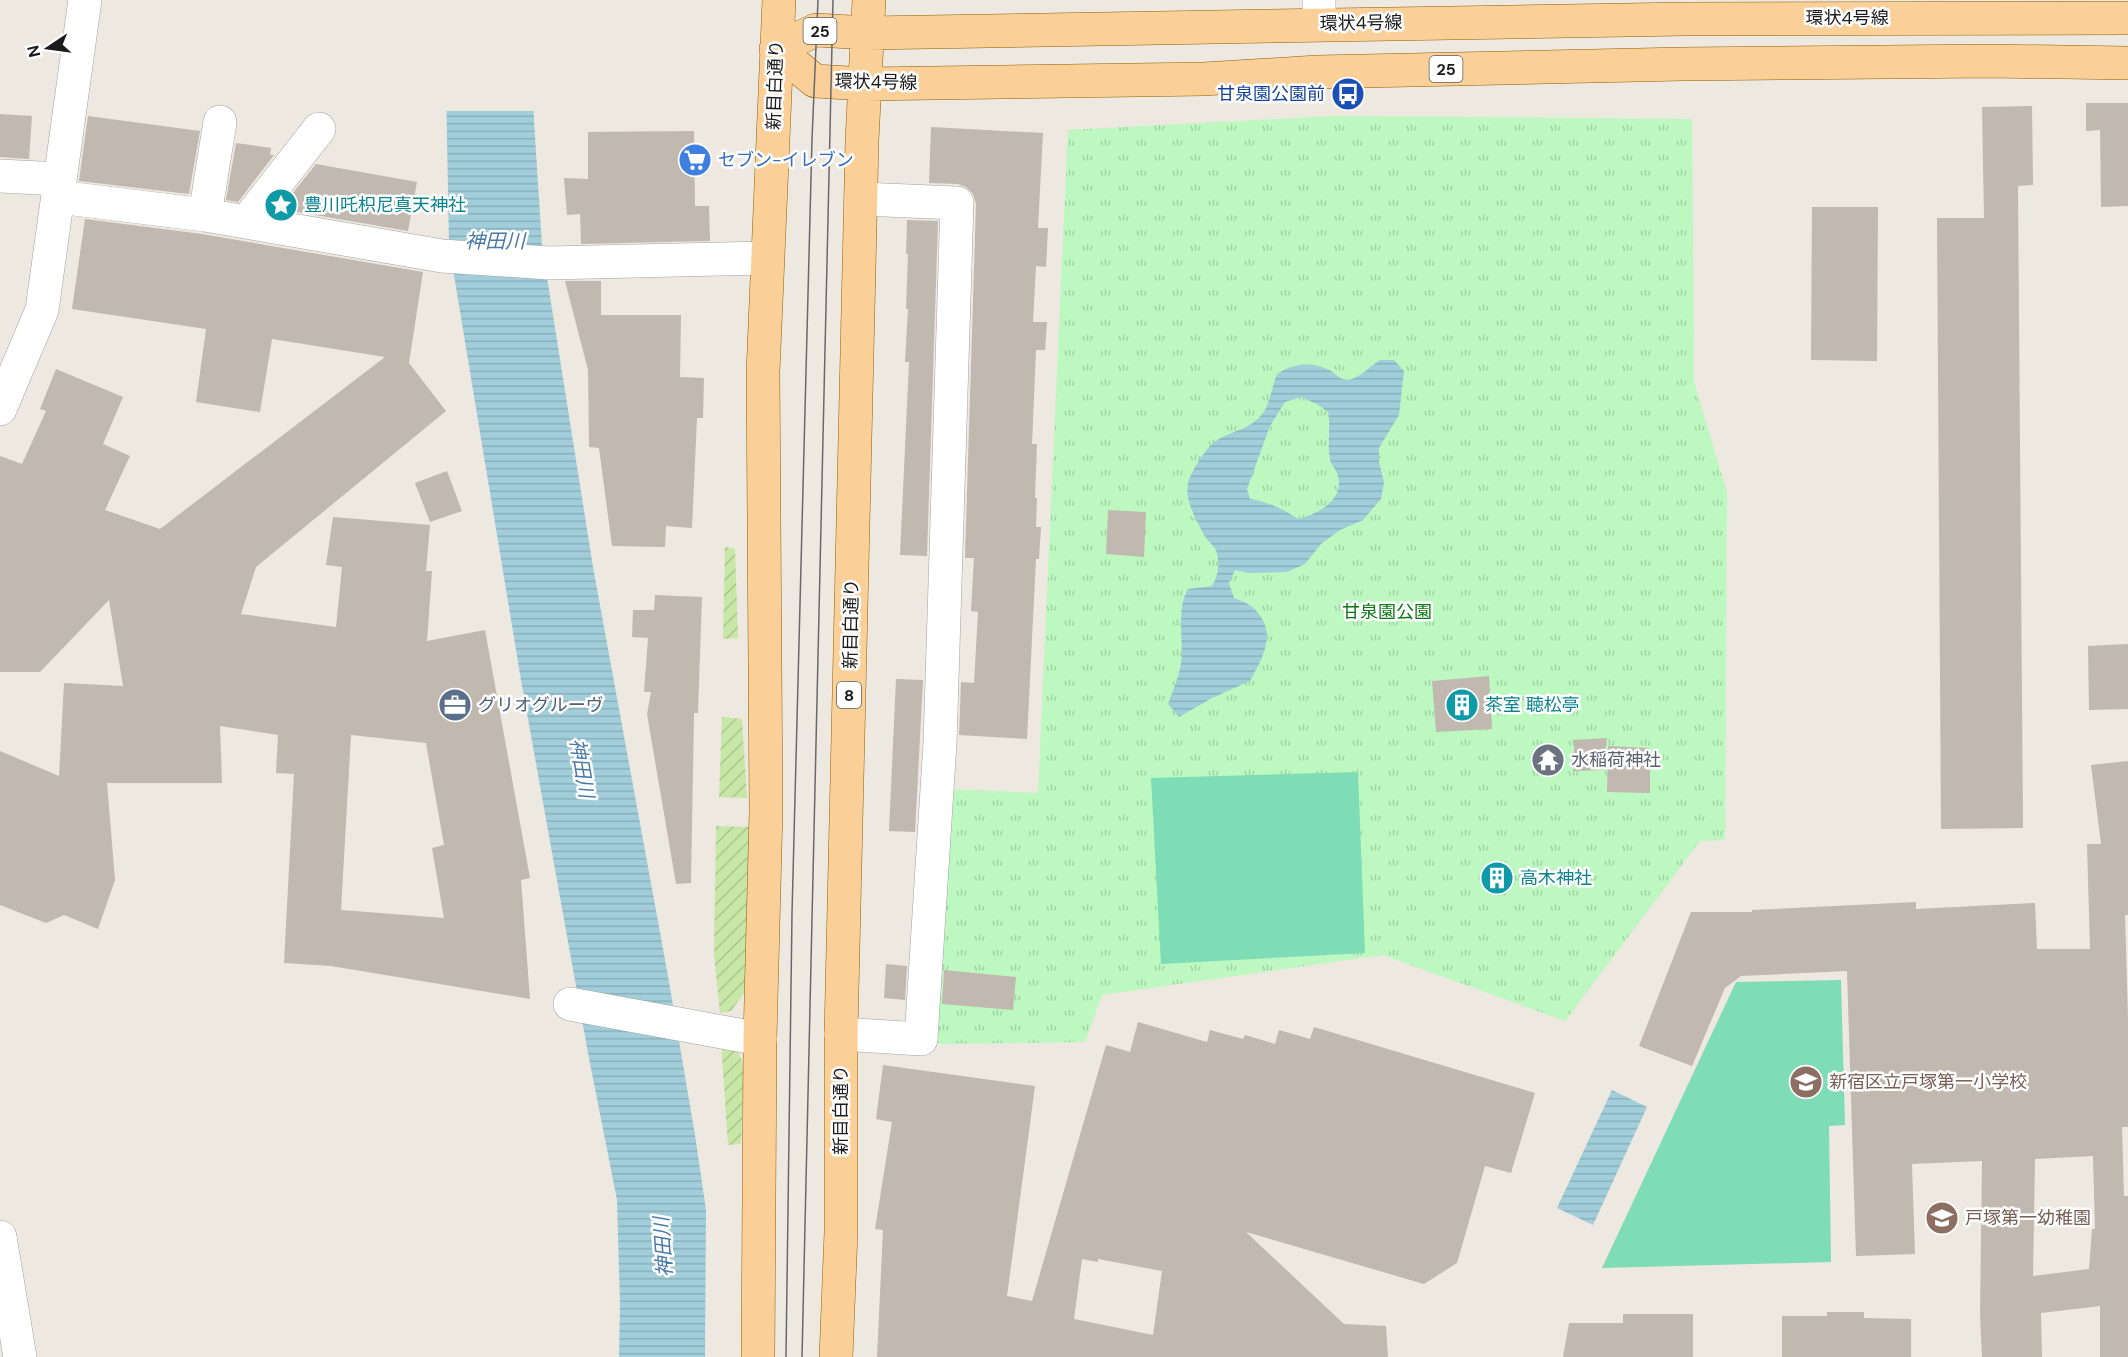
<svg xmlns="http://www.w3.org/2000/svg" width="2128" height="1357" viewBox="0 0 2128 1357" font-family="'DM Sans','Noto Sans JP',sans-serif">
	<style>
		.park { fill: url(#park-tufts) }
		.garden { fill: url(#garden-furrows) }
		.pitch { fill: #7edcb7 }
		.water { fill: url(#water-rules); fill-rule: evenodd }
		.pier { fill: #ede8e0 }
		.building { fill: #c1b8b0; fill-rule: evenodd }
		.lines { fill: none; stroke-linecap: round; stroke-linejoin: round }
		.minor-casing { stroke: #a2a2a2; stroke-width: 34 }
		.major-casing { stroke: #906002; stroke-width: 34 }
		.minor { stroke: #fff; stroke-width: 33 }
		.major { stroke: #facf98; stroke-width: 33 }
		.tram { stroke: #696969; stroke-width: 1.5 }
		.labels { text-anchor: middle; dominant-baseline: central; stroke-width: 5; stroke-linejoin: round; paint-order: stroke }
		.shield { fill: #fff; stroke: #5f5f5f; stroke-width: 1.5 }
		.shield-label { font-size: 16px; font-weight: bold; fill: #1b1b1b }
		.street-label { font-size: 18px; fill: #1b1b1b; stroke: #fff }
		.transit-label { font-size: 18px; fill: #164399; stroke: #fff; text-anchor: end }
		.shop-label { font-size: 18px; fill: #366cbe; stroke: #fff; text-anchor: start }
		.culture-label { font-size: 18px; fill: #0d838f; stroke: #fff; text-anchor: start }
		.park-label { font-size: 18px; fill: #0c7615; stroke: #fff }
		.service-label { font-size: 18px; fill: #4e5e75; stroke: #fff; text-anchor: start }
		.worship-label { font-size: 18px; fill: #5b616d; stroke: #fff; text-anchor: start }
		.education-label { font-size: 18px; fill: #785e54; stroke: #fff; text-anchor: start }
		.water-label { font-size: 20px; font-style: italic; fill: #4a79a8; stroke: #fff }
	</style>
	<defs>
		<pattern id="park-tufts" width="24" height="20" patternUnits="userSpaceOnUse" patternTransform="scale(1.5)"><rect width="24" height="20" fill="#bcf8c0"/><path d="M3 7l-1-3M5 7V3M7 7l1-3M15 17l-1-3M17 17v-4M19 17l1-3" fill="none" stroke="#a1d4a4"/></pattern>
		<pattern id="garden-furrows" width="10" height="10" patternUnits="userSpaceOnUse" patternTransform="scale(1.5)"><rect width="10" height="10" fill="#c6e7a6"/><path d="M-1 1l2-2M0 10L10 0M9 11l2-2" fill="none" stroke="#aac68e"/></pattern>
		<pattern id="water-rules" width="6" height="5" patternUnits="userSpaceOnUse" patternTransform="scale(1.5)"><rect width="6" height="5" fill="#a1ceda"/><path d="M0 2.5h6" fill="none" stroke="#8ab0ba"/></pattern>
	</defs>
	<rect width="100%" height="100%" fill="#ede8e0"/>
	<!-- park -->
	<path class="park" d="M1334 116 1692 119 1694 382 1727 493 1725 840 1700 841 1565 1021 1383 955 1102 995 1085 1042 932 1044 948 789 1038 793 1068 130Z"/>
	<!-- garden -->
	<path class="garden" d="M725 547 735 549 738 638 723 639Z
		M722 717 742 719 747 798 719 797Z
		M716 826 749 827 745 992 731 1011 720 1013 714 955Z
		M721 1042 737 1049 744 1066 741 1144 728 1145Z"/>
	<!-- pitch -->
	<path class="pitch" d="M1358 772 1365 953 1161 964 1151 778Z
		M1841 980 1845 1125 1829 1126 1831 1262 1602 1268 1736 982Z"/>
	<!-- water -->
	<path class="water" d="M530 0 534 121 542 246 593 567 668 976 695 1135 706 1210 705 1357H619L620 1304 617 1200 588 1053 521 680 449 245 445 30Z
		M1380 360H1394L1404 371 1399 415 1379 448V462L1384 482 1381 499 1363 520 1340 530 1321 544 1305 564 1287 572 1249 573 1235 570 1229 583 1234 598C1239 600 1247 603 1251 606 1279 629 1264 656 1250 681L1212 698 1179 717 1168 704C1173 691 1179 677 1181 663 1184 639 1176 609 1188 589L1212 586C1219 575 1220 561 1216 550 1213 544 1207 541 1204 535 1197 521 1184 500 1188 483 1191 472 1206 447 1216 441 1232 430 1249 431 1263 413 1269 405 1273 384 1277 374 1292 364 1309 361 1327 369 1336 372 1340 383 1352 379 1361 376 1371 366 1380 360ZM1301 397 1317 404 1328 412C1331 428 1327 444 1330 459 1331 465 1337 470 1338 476 1345 500 1316 515 1298 519 1282 508 1268 502 1250 499L1247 489 1270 426 1285 402Z
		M1612 1090 1647 1107 1593 1225 1557 1208Z"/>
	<!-- pier -->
	<path class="pier" d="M442 0H533L536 111H443Z"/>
	<!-- building -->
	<path class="building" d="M2086 103H2128V206L2101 207 2100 130 2086 131Z
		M2032 106 2033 185 2018 186 2023 828 1941 829 1937 218H1984L1982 107Z
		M0 114 32 116 29 159 0 157Z
		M88 116 200 131 189 194 79 181Z
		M931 127 1043 133 1038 228H1048L1046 267 1036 266 1033 322H1047L1045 350H1036L1032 444H1037L1035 498H1037L1036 527H1041L1039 559H1036L1027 739 959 735 961 682 974 683 978 612 971 611 974 558H965L976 204 973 194 966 187 958 184 929 183Z
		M694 131 695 206H709L710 241 581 244 580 214 567 215 564 178 588 179V132Z
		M236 143 271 148 270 155H274L238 202 226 200Z
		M316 164 417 182 408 231 280 209Z
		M1812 207H1878L1877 361 1811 360Z
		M85 219 202 234 423 272 409 363 446 411 256 567 241 614 336 627 342 567 326 565 333 517 430 525 426 571H432L427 641 485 630 530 878 521 880 530 999 331 966 284 963 294 774 276 773 278 735 220 726 222 783H107L115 880 98 929 64 915 46 923 0 905V751L59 776 64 683 123 686 109 600 40 672H0V456L22 464 46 411 40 409 56 369 123 397 103 444 130 456 105 510 160 529 385 357 272 339 260 412 196 402 206 329 72 309ZM351 735 426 743 444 845 432 848 444 918 341 910Z
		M907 220 938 221 927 556 900 555 909 362H905L908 309H906L908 254H906Z
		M565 281H601V315H681L680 377 704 378 703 418H697L692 528 666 526 665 547 612 546 599 448 589 447 588 370Z
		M447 471 462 511 430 522 415 483Z
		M1108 510 1146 512 1144 557 1106 554Z
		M655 595 702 597 698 713H694L691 883 676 884 647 714 651 692H644L648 638 632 637 633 610H654Z
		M2128 644V709L2089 710 2088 646Z
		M1489 676 1492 729 1436 732 1432 681Z
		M896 679 923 680 915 832 889 831Z
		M1607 738 1603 770 1574 771V740Z
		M1608 746 1650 748V793L1607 792Z
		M2128 761V915H2125L2128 1018V1127H2122L2124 1196H2128V1357H2100V1306L2041 1313 2042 1357H1982L1980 1314 1982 1161 1912 1164 1915 1254 1856 1256 1847 971 1741 976 1725 988 1692 1066 1639 1046 1691 912H1752V910L1916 902V909L2035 903 2037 949H2090L2087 844H2101L2091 765ZM2093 1156 2095 1229H2092L2089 1269 2033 1276 2035 1159Z
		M886 964 907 966 905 1000 884 998Z
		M944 970 1016 977 1013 1010 942 1004Z
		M1138 1022 1207 1042 1210 1030 1243 1039 1245 1035 1275 1044 1279 1030 1310 1039 1314 1027 1535 1093 1511 1173 1485 1166 1457 1263 1424 1284 1246 1232 1344 1324 1386 1326 1388 1357H877L883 1230 875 1229 892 1122 876 1119 883 1065 1035 1086 1007 1296 1032 1301 1106 1045 1130 1052ZM1082 1259 1098 1262V1259L1162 1271 1153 1335 1074 1319Z
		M1827 1312H1864V1318L1911 1319V1357H1782V1316H1827Z
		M1623 1314H1693V1357H1563L1569 1323H1623Z"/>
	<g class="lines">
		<defs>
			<path id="minor" d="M1319 0V24
				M0 176 59 179
				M58 197 205 215 442 256 549 263 767 258
				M205 215 220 122
				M247 221 319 129
				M0 409 42 310 85 0
				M570 1004 760 1039
				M841 1034 921 1039 940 743 957 203 861 199
				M0 1237 20 1357"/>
			<path id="major" d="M776 49 815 81 865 84 1204 79 1317 72 1682 64 1991 61 2128 63
				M776 49 816 30 868 33 1684 19 2128 18
				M758 1357 760 1039 766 811 763 372 779 0
				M836 1357 841 1232V1034L862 141 869 0"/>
		</defs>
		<!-- minor casing -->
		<use href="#minor" class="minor-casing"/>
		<!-- major casing -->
		<use href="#major" class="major-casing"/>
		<!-- minor -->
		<use href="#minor" class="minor"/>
		<!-- major -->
		<use href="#major" class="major"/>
		<!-- tram -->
		<path class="tram" d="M786 1357 792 914 812 139 818 0
			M802 1357 833 0"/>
	</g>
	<!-- icons -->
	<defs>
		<symbol id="bus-disc" viewBox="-11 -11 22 22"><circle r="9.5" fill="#1a4fb4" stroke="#fff"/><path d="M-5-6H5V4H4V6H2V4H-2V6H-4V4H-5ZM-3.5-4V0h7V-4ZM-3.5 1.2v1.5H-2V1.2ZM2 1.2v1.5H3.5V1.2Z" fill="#fff"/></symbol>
		<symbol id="supermarket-disc" viewBox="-11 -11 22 22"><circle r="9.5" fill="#3f7fe0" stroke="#fff"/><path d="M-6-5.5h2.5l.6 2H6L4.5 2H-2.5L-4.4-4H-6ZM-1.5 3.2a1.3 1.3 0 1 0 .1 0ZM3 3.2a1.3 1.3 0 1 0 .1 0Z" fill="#fff"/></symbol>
		<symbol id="sight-disc" viewBox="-11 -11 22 22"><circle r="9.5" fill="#0f9aa8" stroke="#fff"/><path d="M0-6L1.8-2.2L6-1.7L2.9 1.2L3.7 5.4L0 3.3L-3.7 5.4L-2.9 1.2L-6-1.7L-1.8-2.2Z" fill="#fff"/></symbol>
		<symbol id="office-disc" viewBox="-11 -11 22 22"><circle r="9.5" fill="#5c6f8a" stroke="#fff"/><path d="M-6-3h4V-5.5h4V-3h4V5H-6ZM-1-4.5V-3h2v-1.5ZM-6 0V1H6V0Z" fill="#fff"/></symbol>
		<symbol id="building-disc" viewBox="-11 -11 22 22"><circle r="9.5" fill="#0f9aa8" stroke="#fff"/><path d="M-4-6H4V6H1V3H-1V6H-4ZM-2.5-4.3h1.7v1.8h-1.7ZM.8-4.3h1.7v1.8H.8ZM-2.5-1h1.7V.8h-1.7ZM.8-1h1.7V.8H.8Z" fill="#fff"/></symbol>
		<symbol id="temple-disc" viewBox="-11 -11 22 22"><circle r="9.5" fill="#6b7280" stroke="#fff"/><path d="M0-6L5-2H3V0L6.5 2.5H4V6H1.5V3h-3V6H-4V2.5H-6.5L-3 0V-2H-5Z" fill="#fff"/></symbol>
		<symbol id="school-disc" viewBox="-11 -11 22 22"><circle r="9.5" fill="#8d6e63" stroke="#fff"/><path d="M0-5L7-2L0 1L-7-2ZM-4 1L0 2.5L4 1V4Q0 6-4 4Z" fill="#fff"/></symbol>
	</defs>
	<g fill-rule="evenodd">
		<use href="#bus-disc" x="1329" y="75" width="38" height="38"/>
		<use href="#supermarket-disc" x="676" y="141" width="38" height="38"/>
		<use href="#sight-disc" x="262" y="186" width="38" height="38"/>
		<use href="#office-disc" x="436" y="686" width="38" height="38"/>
		<use href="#building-disc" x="1443" y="686" width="38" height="38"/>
		<use href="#temple-disc" x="1529" y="741" width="38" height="38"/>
		<use href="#building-disc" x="1478" y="859" width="38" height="38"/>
		<use href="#school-disc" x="1787" y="1063" width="38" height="38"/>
		<use href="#school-disc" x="1923" y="1199" width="38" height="38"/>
	</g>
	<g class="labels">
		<!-- shield labels -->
		<g class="shield">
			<rect x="803.5" y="18" width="33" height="26" rx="4.5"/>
			<rect x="1429.5" y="56" width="33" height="26" rx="4.5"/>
			<rect x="837" y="682" width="24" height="26" rx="4.5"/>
		</g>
		<g class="shield-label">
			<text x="820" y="31">25</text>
			<text x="1446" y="69">25</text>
			<text x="849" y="695">8</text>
		</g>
		<!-- street labels -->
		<g class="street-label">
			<text x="1847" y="18">環状4号線</text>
			<text transform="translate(1361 23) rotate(-1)">環状4号線</text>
			<text transform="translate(876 82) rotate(1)">環状4号線</text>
			<text transform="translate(775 85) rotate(-88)">新目白通り</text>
			<text transform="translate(851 624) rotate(-89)">新目白通り</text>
			<text transform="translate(841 1110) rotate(-90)">新目白通り</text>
		</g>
		<!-- transit labels -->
		<g class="transit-label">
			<text x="1325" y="94">甘泉園公園前</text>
		</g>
		<!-- shop labels -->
		<g class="shop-label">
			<text x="718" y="160">セブン-イレブン</text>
		</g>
		<!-- culture labels -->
		<g class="culture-label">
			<text x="304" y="205">豊川吒枳尼真天神社</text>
			<text x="1485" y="705">茶室 聴松亭</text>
			<text x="1520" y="878">高木神社</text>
		</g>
		<!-- park labels -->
		<g class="park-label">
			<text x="1387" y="612">甘泉園公園</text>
		</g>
		<!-- service labels -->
		<g class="service-label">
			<text x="478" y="705">グリオグルーヴ</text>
		</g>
		<!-- worship labels -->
		<g class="worship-label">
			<text x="1571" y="760">水稲荷神社</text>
		</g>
		<!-- education labels -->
		<g class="education-label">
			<text x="1829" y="1082">新宿区立戸塚第一小学校</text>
			<text x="1965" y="1218">戸塚第一幼稚園</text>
		</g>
		<!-- water labels -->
		<g class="water-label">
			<text x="495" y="241">神田川</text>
			<text transform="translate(582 768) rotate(80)">神田川</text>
			<text transform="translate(663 1247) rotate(-94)">神田川</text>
		</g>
	</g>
	<!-- north arrow -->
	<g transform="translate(48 48) rotate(257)" stroke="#ffffff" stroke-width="4.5" paint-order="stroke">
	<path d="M0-4.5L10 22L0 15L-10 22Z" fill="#1b1b1b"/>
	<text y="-9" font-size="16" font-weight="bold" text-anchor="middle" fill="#1b1b1b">N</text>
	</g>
</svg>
